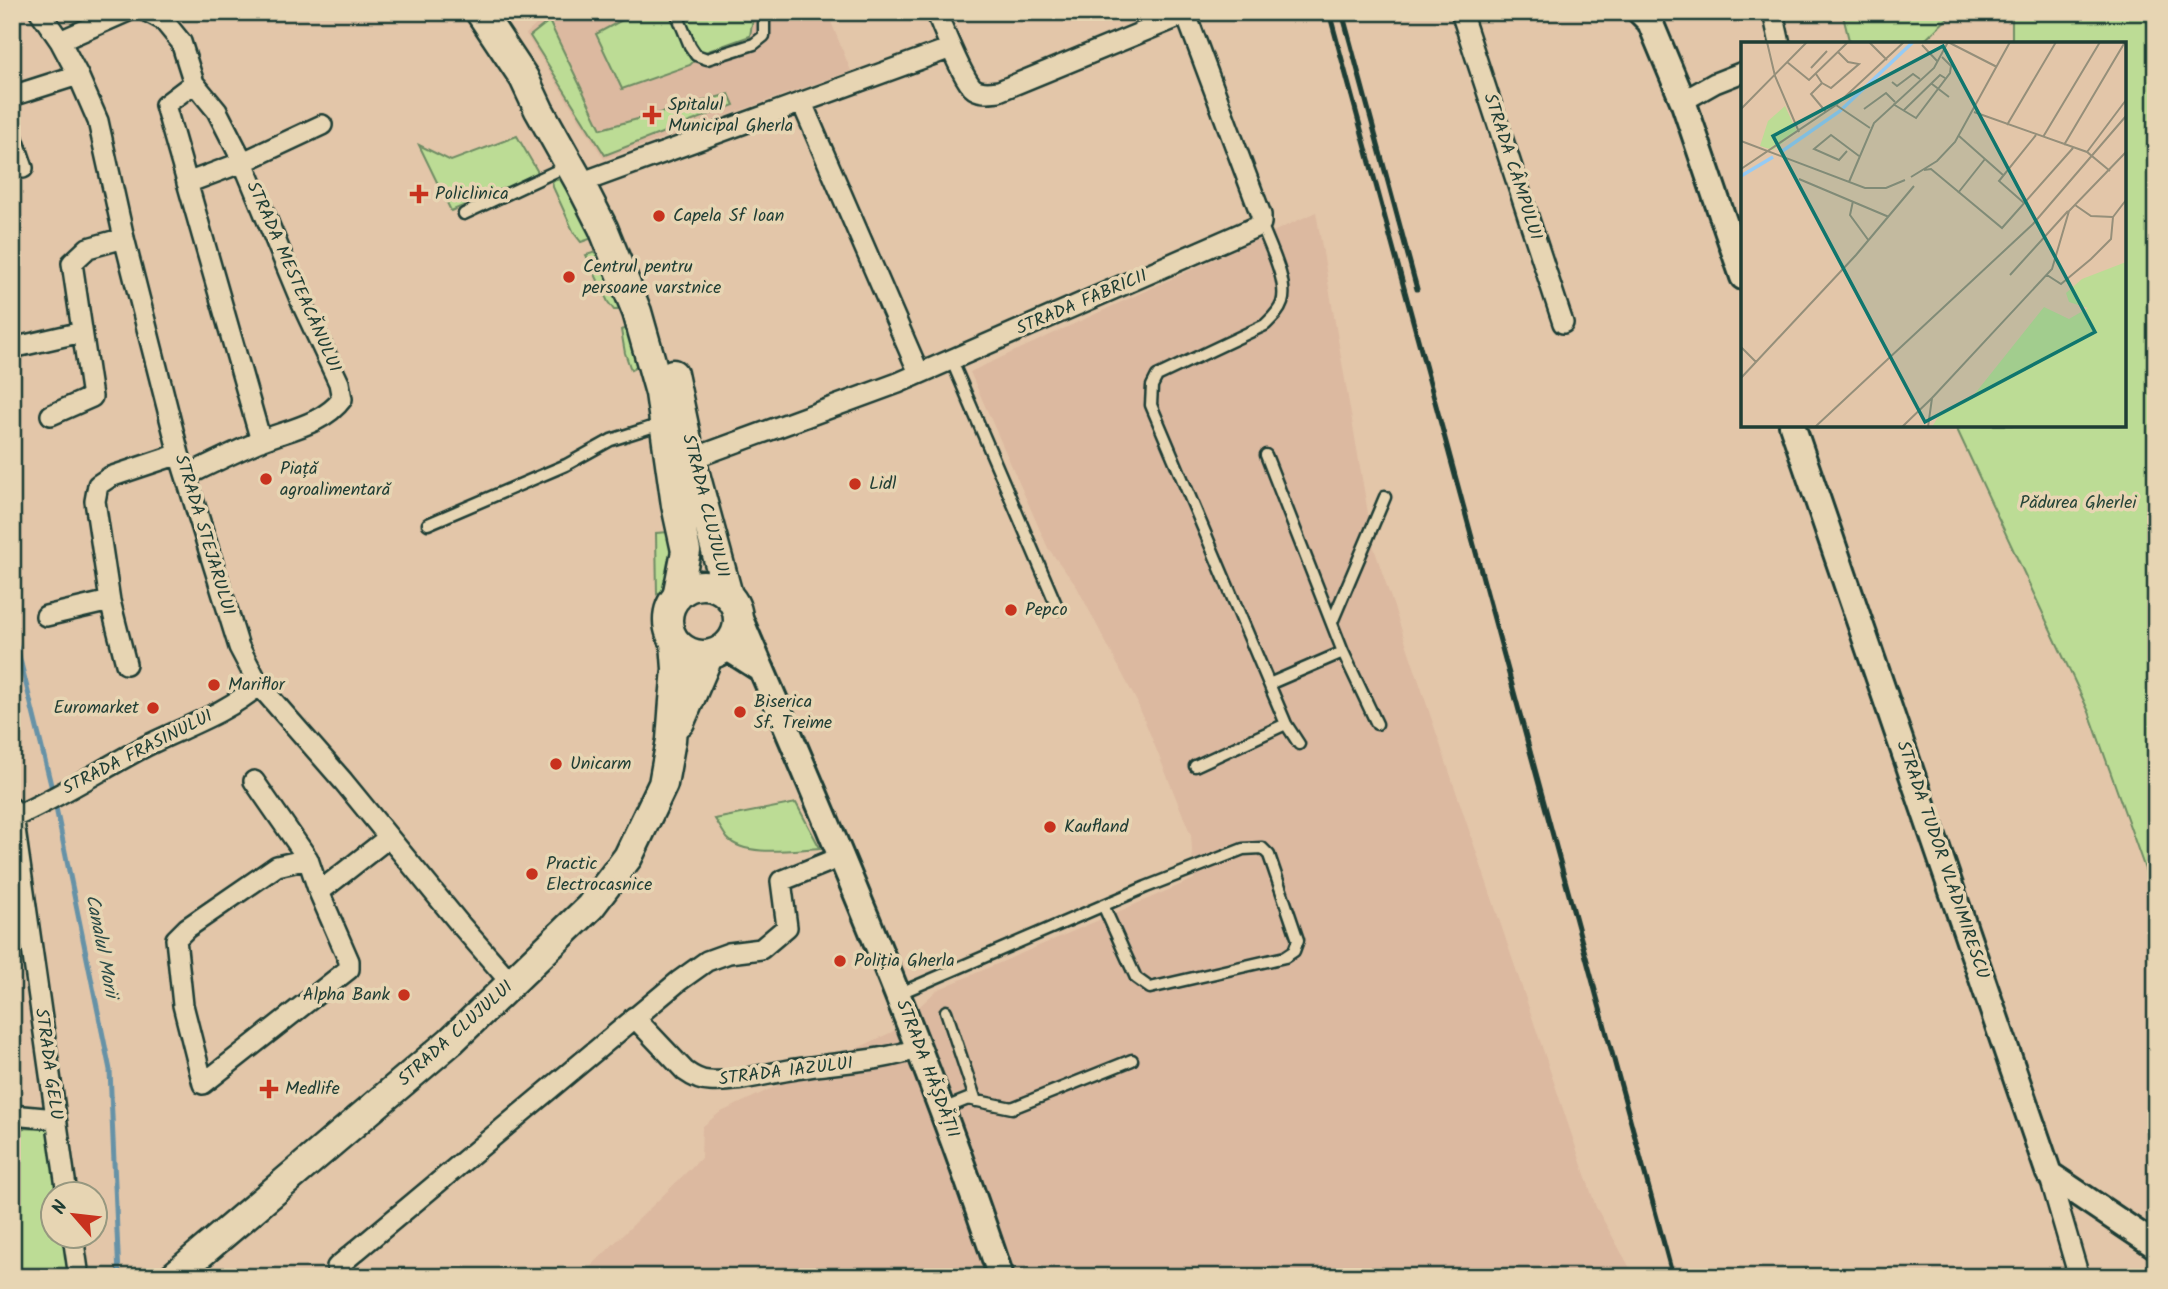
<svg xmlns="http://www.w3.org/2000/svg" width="2168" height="1289" viewBox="0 0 2168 1289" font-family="Kalam,sans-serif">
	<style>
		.built { fill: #dcb9a0 }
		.green { fill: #bcdc95; stroke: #6e8c64; stroke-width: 2 }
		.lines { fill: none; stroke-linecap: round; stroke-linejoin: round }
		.stream { stroke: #6692a7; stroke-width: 5 }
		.service-casing { stroke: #1f3d34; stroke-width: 15 }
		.minor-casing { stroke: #1f3d34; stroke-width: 24 }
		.tertiary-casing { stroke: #1f3d34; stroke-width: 30 }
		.secondary-casing { stroke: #1f3d34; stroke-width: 33 }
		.service { stroke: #e7d5b3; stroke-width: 10 }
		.minor { stroke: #e7d5b3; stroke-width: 19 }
		.tertiary { stroke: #e7d5b3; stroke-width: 24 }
		.secondary { stroke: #e7d5b3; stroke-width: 28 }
		.rail { stroke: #1f3d34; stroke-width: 5 }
		.poi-dot { fill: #c8321e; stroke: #e7d5b3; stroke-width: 2.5 }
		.labels { text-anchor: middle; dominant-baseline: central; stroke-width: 7; stroke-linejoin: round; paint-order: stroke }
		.poi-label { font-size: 18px; fill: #1f3d34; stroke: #e7d5b3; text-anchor: start }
		.street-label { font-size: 18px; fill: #1f3d34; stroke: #e7d5b3 }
		.park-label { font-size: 18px; fill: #274539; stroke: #e7d5b3 }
		.water-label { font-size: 19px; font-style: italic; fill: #2b4b47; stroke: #e7d5b3 }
		.inset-river { fill: none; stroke: #96cbf4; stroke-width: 3.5 }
		.inset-road { fill: none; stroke: #958f7a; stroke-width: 2 }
		.view { fill: #0f766e; fill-opacity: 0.15; stroke: #0f766e; stroke-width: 3.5 }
		.inset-edge { fill: none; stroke: #1f3d34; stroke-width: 3.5 }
	</style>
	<rect width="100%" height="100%" fill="#e3c6a9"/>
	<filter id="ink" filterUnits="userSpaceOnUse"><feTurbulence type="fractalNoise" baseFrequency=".0143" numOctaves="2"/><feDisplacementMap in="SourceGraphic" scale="14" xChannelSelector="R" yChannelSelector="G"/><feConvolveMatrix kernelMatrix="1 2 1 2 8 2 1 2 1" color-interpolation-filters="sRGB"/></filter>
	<g filter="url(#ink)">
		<!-- built -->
		<path class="built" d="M550 12H827L851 71 604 159 526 34Z
			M1316 212 1374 548 1596 1207 1635 1277H580L701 1158 702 1127 719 1113 892 1032 937 990 1194 879 1191 835 1137 702 1077 587 1048 548 970 372Z"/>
		<!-- green -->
		<path class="green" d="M637 12H684L689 15 693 12H754L750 36 702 53 690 65 622 89 596 34Z
			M1842 12H1954L1921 44H1850Z
			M2012 12H2156V900L2089 712 1955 425H2124V44H2012Z
			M549 21 601 129 729 94 734 105 605 155 530 36Z
			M517 136 539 174 451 211 419 145 451 161Z
			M565 178 598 230 590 239 581 242 574 233 553 187 552 181Z
			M606 249 626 297 621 310H614L608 302 586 255Z
			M634 326 644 363 631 370 625 353 621 330Z
			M669 532 676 575 664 590 657 594 656 533Z
			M796 803 820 848C795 849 745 858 727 838 723 832 719 825 715 819Z
			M12 1128 49 1129 59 1194H52V1236L66 1237 72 1277H12Z"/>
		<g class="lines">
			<!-- stream -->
			<path class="stream" d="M12 627 53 793
				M55 803 110 1070 119 1277"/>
			<defs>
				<path id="service" d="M676 12 690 46 696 55 707 59 754 44 764 36V21L761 12
					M464 214 569 165
					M1261 223C1268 243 1289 282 1282 303 1279 312 1272 318 1265 325L1157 376 1152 386 1151 405 1286 724 1299 744
					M951 359 1058 609
					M1266 455 1343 652 1377 724
					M428 524 566 465 611 440 661 424
					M1332 622 1385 497
					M1269 684 1343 652
					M1195 766 1286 724
					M898 994 1146 887 1243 849 1262 848 1269 855 1298 940 1294 951 1285 957 1150 988 1136 978 1103 905
					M946 1011 976 1101
					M943 1109 968 1099 1012 1108 1132 1060"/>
				<path id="minor" d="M40 12 60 41 78 75 98 121 124 238 179 454 239 647 259 685 343 781 459 923 512 984
					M148 12 163 20 181 42 194 83 217 111 243 162 302 304 339 383 342 399C324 424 287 430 260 441 235 452 210 464 186 476
					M936 12C944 30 960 73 972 87 979 94 990 92 999 91L1186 14
					M1461 12 1563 323
					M1773 12 1780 44
					M60 41 126 12
					M194 83 165 105 261 441
					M12 96 78 75
					M1683 101 1715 83 1743 72
					M802 103 919 373
					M12 136 23 168
					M187 183 243 162 322 125
					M580 183 951 48
					M12 348 82 332
					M51 415 92 397 72 263 88 248 124 238
					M688 470 691 459 898 383 1258 226 1261 223V215L1185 12
					M46 616 110 601
					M126 664 110 601 95 501 98 485 110 477 179 454
					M254 781 308 859
					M12 808 67 1194
					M14 817C60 797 102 769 146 746 184 727 227 713 259 685
					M319 892 349 961V969L203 1084 183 1005 176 939 187 928 277 866 308 859 319 892 388 838
					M634 1017 685 1071C692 1076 700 1081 709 1081 738 1083 768 1073 796 1069 838 1062 879 1062 920 1048
					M12 1115 56 1119
					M2049 1174 2079 1277
					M73 1236 79 1277
					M337 1267 679 981 707 961 729 953 761 949 787 927 781 881 843 856"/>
				<path id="tertiary" d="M1640 12 1650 22 1683 101 1743 277
					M1792 425 2049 1174 2156 1246
					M737 612C831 831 926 1050 1001 1277
					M726 647 762 670"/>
				<path id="secondary" d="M480 12 524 78 539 110 580 183 603 228 637 312 660 393 676 505 686 551 677 597
					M673 374 691 459 728 595
					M668 620a35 35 0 1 1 70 0a35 35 0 1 1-70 0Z
					M680 722 709 655
					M173 1277 451 1041 590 907 628 857 663 784 671 740 674 701 677 669 675 642"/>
			</defs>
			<!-- service casing -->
			<use href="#service" class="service-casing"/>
			<!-- minor casing -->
			<use href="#minor" class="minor-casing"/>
			<!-- tertiary casing -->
			<use href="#tertiary" class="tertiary-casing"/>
			<!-- secondary casing -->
			<use href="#secondary" class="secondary-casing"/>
			<!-- service -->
			<use href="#service" class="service"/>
			<!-- minor -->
			<use href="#minor" class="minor"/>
			<!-- tertiary -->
			<use href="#tertiary" class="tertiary"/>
			<!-- secondary -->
			<use href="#secondary" class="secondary"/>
			<!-- rail -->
			<path class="rail" d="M1329 12 1673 1277
				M1342 12 1417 289"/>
		</g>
	</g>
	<!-- markers -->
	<g class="poi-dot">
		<path d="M648.5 104.5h7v7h7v7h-7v7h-7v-7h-7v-7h7z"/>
		<path d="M415.5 183.5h7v7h7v7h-7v7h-7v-7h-7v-7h7z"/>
		<circle cx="659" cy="216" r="7"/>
		<circle cx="569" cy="277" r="7"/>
		<circle cx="266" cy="479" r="7"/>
		<circle cx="855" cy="484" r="7"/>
		<circle cx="1011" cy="610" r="7"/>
		<circle cx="214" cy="685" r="7"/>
		<circle cx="153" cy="708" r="7"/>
		<circle cx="740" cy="712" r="7"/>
		<circle cx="556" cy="764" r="7"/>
		<circle cx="1050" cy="827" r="7"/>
		<circle cx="532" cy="874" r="7"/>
		<circle cx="840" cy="961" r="7"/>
		<circle cx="404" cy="995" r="7"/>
		<path d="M265.5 1078.5h7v7h7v7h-7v7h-7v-7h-7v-7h7z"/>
	</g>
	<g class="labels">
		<!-- poi labels -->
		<g class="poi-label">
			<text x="668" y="105">Spitalul<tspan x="668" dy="21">Municipal Gherla</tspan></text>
			<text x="435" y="194">Policlinica</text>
			<text x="673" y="216">Capela Sf Ioan</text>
			<text x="583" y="267">Centrul pentru<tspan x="583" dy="21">persoane varstnice</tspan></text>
			<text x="280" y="469">Piață<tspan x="280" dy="21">agroalimentară</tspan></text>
			<text x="869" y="484">Lidl</text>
			<text x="1025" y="610">Pepco</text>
			<text x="228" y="685">Mariflor</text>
			<text x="754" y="702">Biserica<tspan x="754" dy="21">Sf. Treime</tspan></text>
			<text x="139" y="708" text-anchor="end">Euromarket</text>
			<text x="570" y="764">Unicarm</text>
			<text x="1064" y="827">Kaufland</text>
			<text x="546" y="864">Practic<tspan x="546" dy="21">Electrocasnice</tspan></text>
			<text x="854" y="961">Poliția Gherla</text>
			<text x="390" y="995" text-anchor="end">Alpha Bank</text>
			<text x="285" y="1089">Medlife</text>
		</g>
		<!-- street labels -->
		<g class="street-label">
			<text transform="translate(1512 167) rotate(72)">STRADA CÂMPULUI</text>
			<text transform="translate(293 277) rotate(66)">STRADA MESTEACĂNULUI</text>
			<text transform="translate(1082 303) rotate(-23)">STRADA FABRICII</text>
			<text transform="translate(705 506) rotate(76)">STRADA CLUJULUI</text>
			<text transform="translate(204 535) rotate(73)">STRADA STEJARULUI</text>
			<text transform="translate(138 753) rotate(-27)">STRADA FRASINULUI</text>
			<text transform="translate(1942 860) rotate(71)">STRADA TUDOR VLADIMIRESCU</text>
			<text transform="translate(456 1034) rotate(-42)">STRADA CLUJULUI</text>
			<text transform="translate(48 1064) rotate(82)">STRADA GELU</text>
			<text transform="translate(927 1069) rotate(69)">STRADA HĂȘDĂȚII</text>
			<text transform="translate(786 1072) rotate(-7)">STRADA IAZULUI</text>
		</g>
		<!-- park labels -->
		<g class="park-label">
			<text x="2078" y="503">Pădurea Gherlei</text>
		</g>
		<!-- water labels -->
		<g class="water-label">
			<text transform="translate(101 946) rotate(79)">Canalul Morii</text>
		</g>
	</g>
	<!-- overview -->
	<g transform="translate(1741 42)">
		<rect width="385" height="385" fill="#e3c6a9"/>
		<path d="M44 64 56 90 32 108 19 104 27 79ZM385 220V385H191L197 375 232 354 303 265 328 277 347 266 328 260 325 251 341 237Z" fill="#bcdc95"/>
		<path class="inset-river" d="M40 110 99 69 172 0M0 134 32 115"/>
		<path class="inset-road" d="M26 0 34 34 58 90M128 0 146 18M207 0 256 25M181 3 197 20M46 20 68 38 107 0M70 26 86 9M75 32 81 41 70 52 85 70M151 40 156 44 172 32 179 37M81 41 90 46 118 22 107 20 97 10M191 42 208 55M152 62 175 76 209 31 210 24 201 15M95 63 129 86M0 67 66 0M123 67 145 51 154 60M162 69 199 33 204 36M233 70 346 110 369 129M266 83 315 0M218 94 262 133M302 95 359 0M0 99 124 146H145L164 138M323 103 384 0M106 109 98 118 73 107 90 93 118 114M346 110 385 58M0 127 95 63 163 0M183 128 190 127 261 186 332 106M170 135 196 119 214 100 269 0M58 137 148 175M108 140 133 81 193 26 207 0M217 151 244 117M112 159 109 173 128 199M283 161 258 139 295 93M334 163 350 174 372 175M372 175 385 158M269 233 327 169M306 233 320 242 350 217 370 197 372 175M0 305 15 320M0 336 115 213 173 144M74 385 292 182 385 74M161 385 191 356M187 385 191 356 311 227 328 169 385 110"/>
		<path class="view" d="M202 4 354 290 184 380 32 94Z"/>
		<rect width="385" height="385" class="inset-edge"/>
	</g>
	<!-- margin -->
	<rect width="2168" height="1289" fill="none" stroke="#e7d5b3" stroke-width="42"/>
	<rect x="21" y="21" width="2126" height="1247" fill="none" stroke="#1f3d34" stroke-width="2.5" filter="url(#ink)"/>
	<!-- north arrow -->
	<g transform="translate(74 1215) rotate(298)"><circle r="33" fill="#e7d5b3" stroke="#979880" stroke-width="2"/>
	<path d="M0-5L12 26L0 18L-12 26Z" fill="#c8321e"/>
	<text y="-10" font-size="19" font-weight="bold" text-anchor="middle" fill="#1f3d34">N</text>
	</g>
</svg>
